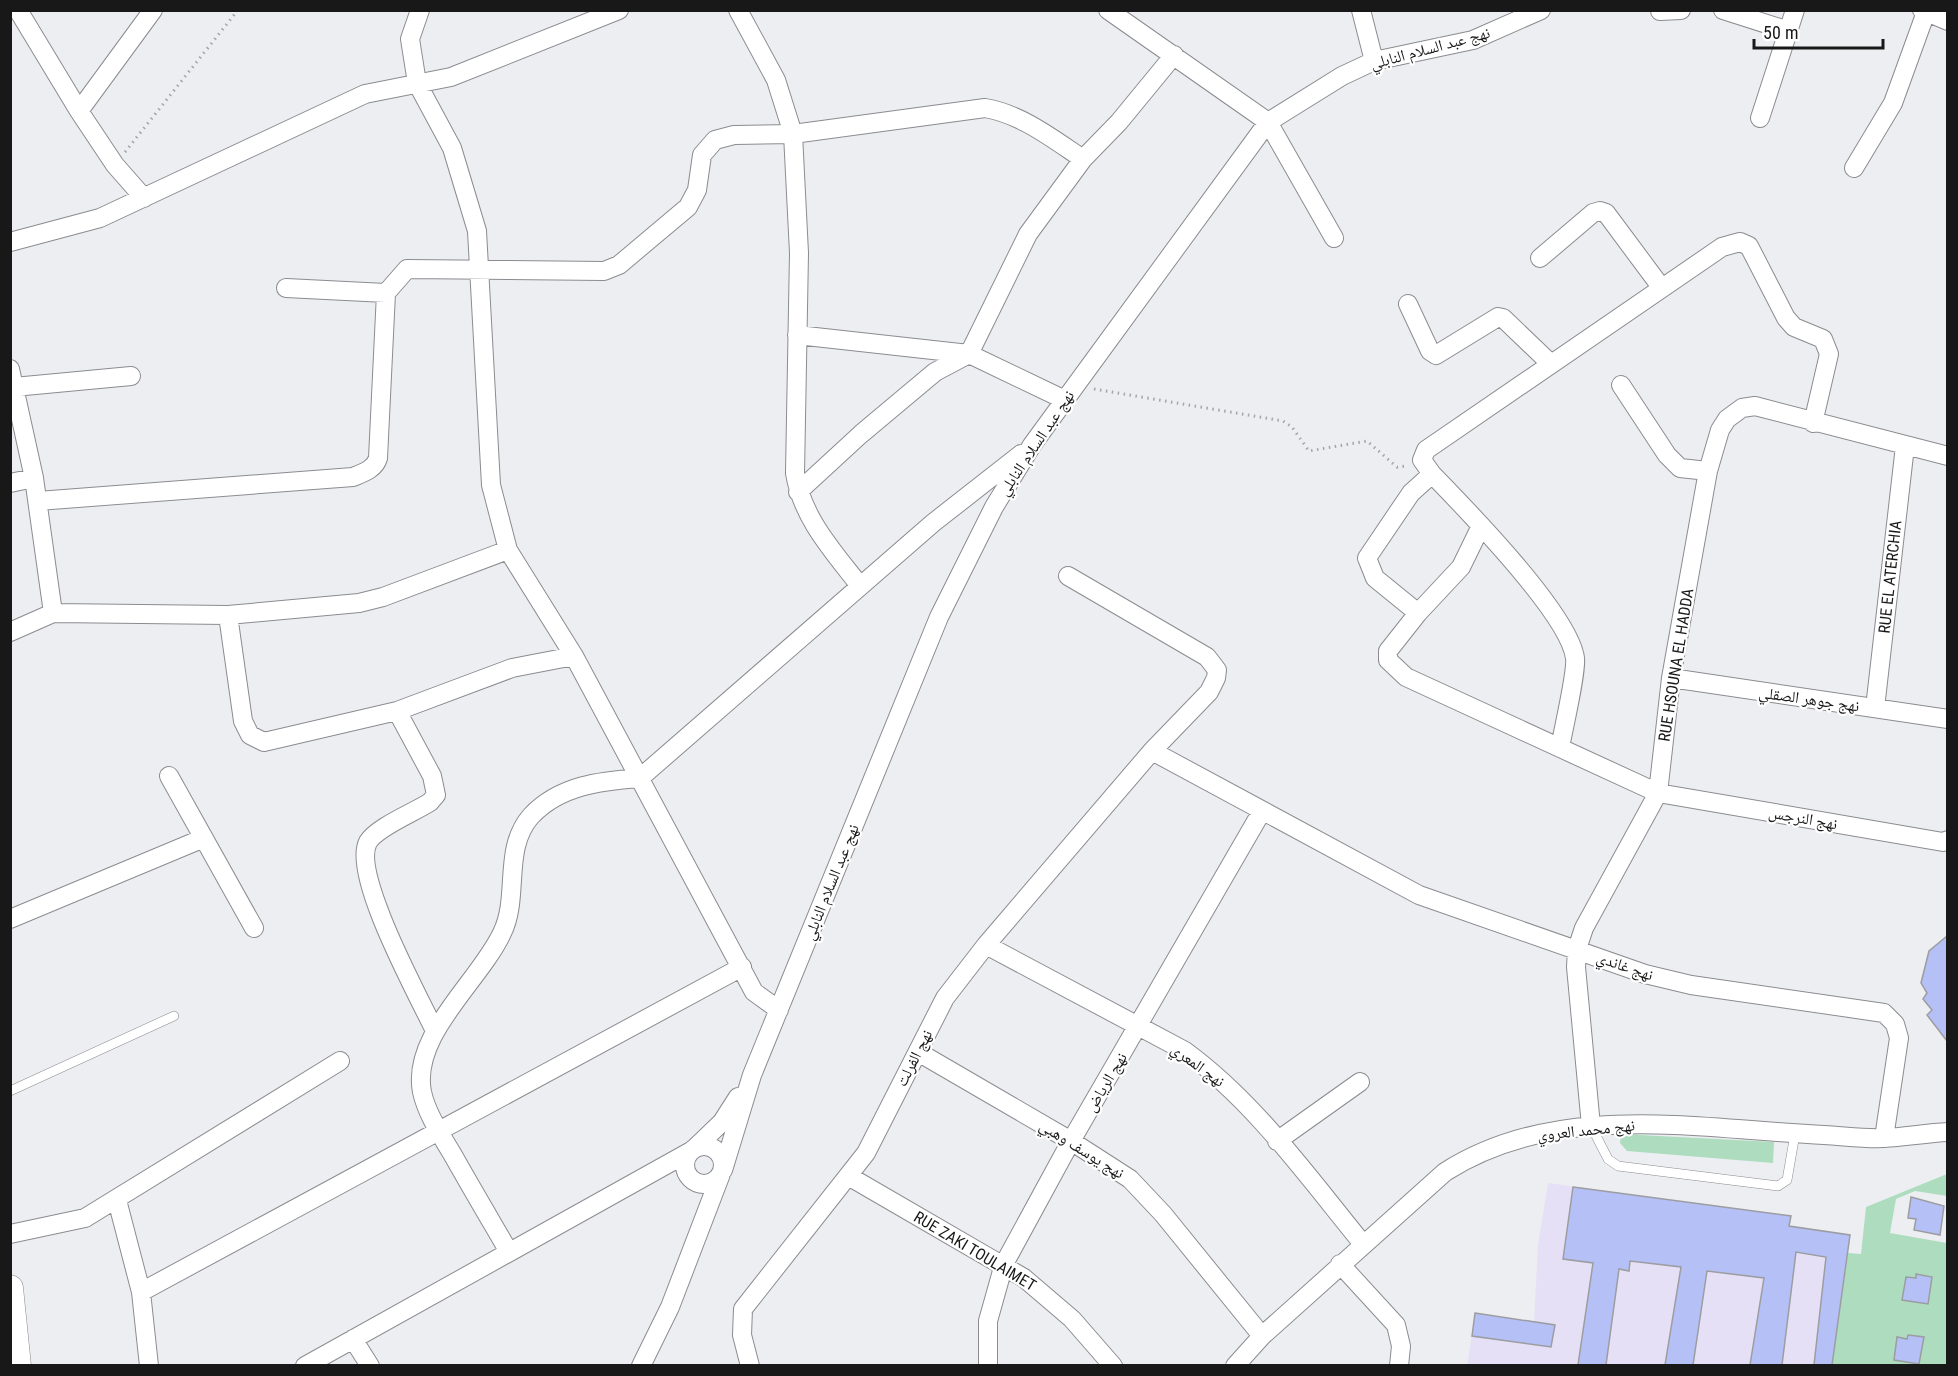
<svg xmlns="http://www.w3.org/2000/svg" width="1958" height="1376" font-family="'Roboto Condensed','Noto Naskh Arabic',sans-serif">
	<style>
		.education { fill: #e6e0f6 }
		.green { fill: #adddbe }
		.building { fill: #b5c0f6; stroke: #9c9da1; stroke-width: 1.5 }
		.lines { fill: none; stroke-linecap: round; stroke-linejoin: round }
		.lane-casing { stroke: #8b8c90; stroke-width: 10 }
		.street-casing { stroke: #8b8c90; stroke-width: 20 }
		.secondary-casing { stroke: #8b8c90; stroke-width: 27 }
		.path { stroke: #a5a5a8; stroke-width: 3; stroke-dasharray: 1.5 4.5; stroke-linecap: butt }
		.lane { stroke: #fff; stroke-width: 9 }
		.street { stroke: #fff; stroke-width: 18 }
		.secondary { stroke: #fff; stroke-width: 26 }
		.labels { text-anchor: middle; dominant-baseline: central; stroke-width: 4.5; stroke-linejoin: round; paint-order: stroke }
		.street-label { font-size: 16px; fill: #181819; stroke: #fff }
	</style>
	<rect width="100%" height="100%" fill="#edeef2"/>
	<path class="education" d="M 1548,1183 L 1791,1216 L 1789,1226 L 1850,1235 L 1832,1365 L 1467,1366 L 1475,1313 L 1534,1322 L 1538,1245 Z"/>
	<path class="green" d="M 1621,1134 L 1774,1142 L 1773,1163 L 1627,1151 L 1620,1143 Z
		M 1947,1174 L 1947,1196 L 1915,1191 L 1896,1199 L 1890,1233 L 1947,1243 L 1947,1365 L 1832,1366 L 1848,1253 L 1861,1254 L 1866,1207 Z"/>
	<path class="building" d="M 1947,936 L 1947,1041 L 1927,1015 L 1932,1010 L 1923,999 L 1927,993 L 1921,983 L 1929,951 Z
		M 1573,1187 L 1791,1216 L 1789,1226 L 1850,1235 L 1832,1365 L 1814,1365 L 1826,1257 L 1796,1252 L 1782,1365 L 1750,1365 L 1764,1278 L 1707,1271 L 1693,1365 L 1665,1365 L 1681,1267 L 1630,1261 L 1629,1271 L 1619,1269 L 1606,1365 L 1578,1365 L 1593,1263 L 1563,1259 Z
		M 1911,1197 L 1944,1206 L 1940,1235 L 1914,1230 L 1916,1219 L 1908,1218 Z
		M 1916,1274 L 1932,1277 L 1928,1304 L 1902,1300 L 1906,1277 L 1916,1278 Z
		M 1475,1313 L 1555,1325 L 1551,1347 L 1472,1336 Z
		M 1908,1335 L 1924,1337 L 1919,1364 L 1894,1360 L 1897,1337 L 1907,1339 Z"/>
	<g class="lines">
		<defs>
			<path id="lane" d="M 10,1091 L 174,1016
				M 1591,1126 L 1608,1159 L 1618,1166 L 1778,1186 L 1787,1180 L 1795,1134"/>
			<path id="street" d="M 18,10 L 79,111
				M 420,10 L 410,39 L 417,83 L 452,148 L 477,231 L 491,485 L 508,550 L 574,656 L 754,992 L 779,1010
				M 738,10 L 776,80 L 793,134 L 799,253 L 795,473 C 802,518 833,551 860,586
				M 1108,10 L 1268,122 L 1334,238
				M 1361,10 L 1374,61
				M 1723,10 L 1789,31
				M 1922,10 L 1948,21
				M 1660,11 L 1681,10
				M 1760,118 L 1795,10
				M 1854,168 L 1893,103 L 1926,12
				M 144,198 L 115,165 L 79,111 L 153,10
				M 10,242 L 100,218 L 365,94 L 451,77 L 619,10
				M 1540,258 L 1593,213 L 1600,211 L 1606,213 L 1661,287
				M 286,288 L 386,293
				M 1408,304 L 1430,351 L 1436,355 L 1498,317 L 1503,318 L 1551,364
				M 797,335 L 969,354 L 1065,400
				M 10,369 L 34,478 L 53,613
				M 1621,385 L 1667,455 L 1680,468 L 1708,471
				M 14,387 L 131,376
				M 1813,423 L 1829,354 L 1823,339 L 1794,327 L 1786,318 L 1749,246 L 1740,242 L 1722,247 L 1426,450 L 1422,460 L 1432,474 L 1411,493 L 1367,558 L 1375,578 L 1418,613 L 1388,651 L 1388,660 L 1406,677 L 1658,793 L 1943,842 L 1948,840
				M 1432,474 C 1466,509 1569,614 1575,658 C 1577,672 1563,730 1560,748
				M 10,483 L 34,478
				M 798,492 L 861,434 L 935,372 L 969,354 L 1028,234 L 1083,159 L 1119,122 L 1174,55
				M 38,501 L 353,477 C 363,473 375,469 378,458 L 386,293 L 407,269 L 604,271 L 619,265 L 688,207 L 697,190 L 702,155 L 715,140 L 734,135 L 793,134 L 985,108 C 1021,114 1053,139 1083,159
				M 1418,613 L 1461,567 L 1481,526
				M 228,615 L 243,721 L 250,735 L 264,742 L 397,711 L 512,668 L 574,656
				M 10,632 L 53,613 L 228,615 L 359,603 L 383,597 L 508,550
				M 1671,678 L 1948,719
				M 1875,708 L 1905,446
				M 397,711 L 432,776 L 436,795 L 430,802 C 415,812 377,827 368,842 C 351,874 419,997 435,1031
				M 1152,751 L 1419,895 L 1645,974 L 1691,985 L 1884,1013 L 1895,1024 L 1899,1038 L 1884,1138
				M 169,776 L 254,928
				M 10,919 L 204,838
				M 986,945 L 1185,1051 C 1255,1102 1308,1177 1363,1244
				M 918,1052 L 1071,1141 L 1130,1179 L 1163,1214 L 1262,1336
				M 1591,1126 L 1576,967 L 1577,949 L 1584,928 L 1658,793 L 1671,678 L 1708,471 L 1720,430 L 1727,419 L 1742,408 L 1755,406 L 1948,456
				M 1277,1141 L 1360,1082
				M685 1165a19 19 0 1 1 38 0a19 19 0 1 1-38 0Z
				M 695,1148 L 722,1122 L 738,1097
				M 723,1170 L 752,1075 L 939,617 L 994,507 L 1032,445 L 1268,122 L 1342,76 L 1374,61 L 1473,40 L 1541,10
				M 850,1177 L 1024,1278 L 1072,1319 L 1113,1366
				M 117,1200 L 141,1292 L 149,1366
				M 10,1234 L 85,1218 L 340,1061
				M 509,1252 C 491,1221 472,1189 454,1157 C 443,1138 427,1115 422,1092 C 411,1035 479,982 502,933 C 520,897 502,849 531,816 C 560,785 601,781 640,778 L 933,523 L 1021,454
				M 1340,1264 L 1396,1325 L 1401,1346 L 1399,1366
				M 141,1292 L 742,967
				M 353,1339 L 370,1366
				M 305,1366 L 691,1151
				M 641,1366 L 670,1307 L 721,1174
				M 750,1366 L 742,1335 L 743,1309 L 866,1153 L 945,998 L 986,945 L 1152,751 L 1209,692 L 1216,678 L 1217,670 L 1207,657 L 1068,576
				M 988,1366 L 988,1321 L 1004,1264 L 1071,1141 L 1262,811
				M 1235,1366 L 1262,1336 L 1445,1172 C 1558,1100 1698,1129 1824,1135 C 1844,1136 1864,1139 1884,1138 C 1905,1137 1926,1133 1948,1132"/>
			<path id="secondary" d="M 10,1288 L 18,1366"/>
		</defs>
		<use href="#lane" class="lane-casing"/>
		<use href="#street" class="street-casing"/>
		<use href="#secondary" class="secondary-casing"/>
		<path class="path" d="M 125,152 L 238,10
			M 1094,389 L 1283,421 L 1292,427 L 1309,451 L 1367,441 L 1397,467 L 1406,466"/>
		<use href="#lane" class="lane"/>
		<use href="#street" class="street"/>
		<use href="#secondary" class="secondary"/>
	</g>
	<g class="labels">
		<g class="street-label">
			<text transform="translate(1430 48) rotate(-15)">نهج عبد السلام النابلي</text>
			<text transform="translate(1036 443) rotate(-56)">نهج عبد السلام النابلي</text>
			<text transform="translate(1890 577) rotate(-84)">RUE EL ATERCHIA</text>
			<text transform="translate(1676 665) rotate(-81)">RUE HSOUNA EL HADDA</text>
			<text transform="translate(1809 699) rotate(8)">نهج جوهر الصقلي</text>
			<text transform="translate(1803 818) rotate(10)">نهج النرجس</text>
			<text transform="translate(831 882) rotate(-68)">نهج عبد السلام النابلي</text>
			<text transform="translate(1625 966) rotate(19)">نهج غاندي</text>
			<text transform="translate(914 1058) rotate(-63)">نهج الفرلت</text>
			<text transform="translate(1198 1065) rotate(36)">نهج المعري</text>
			<text transform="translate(1106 1082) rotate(-59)">نهج الرياض</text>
			<text transform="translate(1586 1130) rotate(-6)">نهج محمد العروي</text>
			<text transform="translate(1082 1149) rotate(32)">نهج يوسف وهبي</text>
			<text transform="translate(975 1251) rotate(31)">RUE ZAKI TOULAIMET</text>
		</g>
	</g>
	<rect width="1958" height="1376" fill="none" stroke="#181819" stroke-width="24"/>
	<path d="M1754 39v9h129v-9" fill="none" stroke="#181819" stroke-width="3"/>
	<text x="1763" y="39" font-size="18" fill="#181819" stroke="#ffffff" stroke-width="4.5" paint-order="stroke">50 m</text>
</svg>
